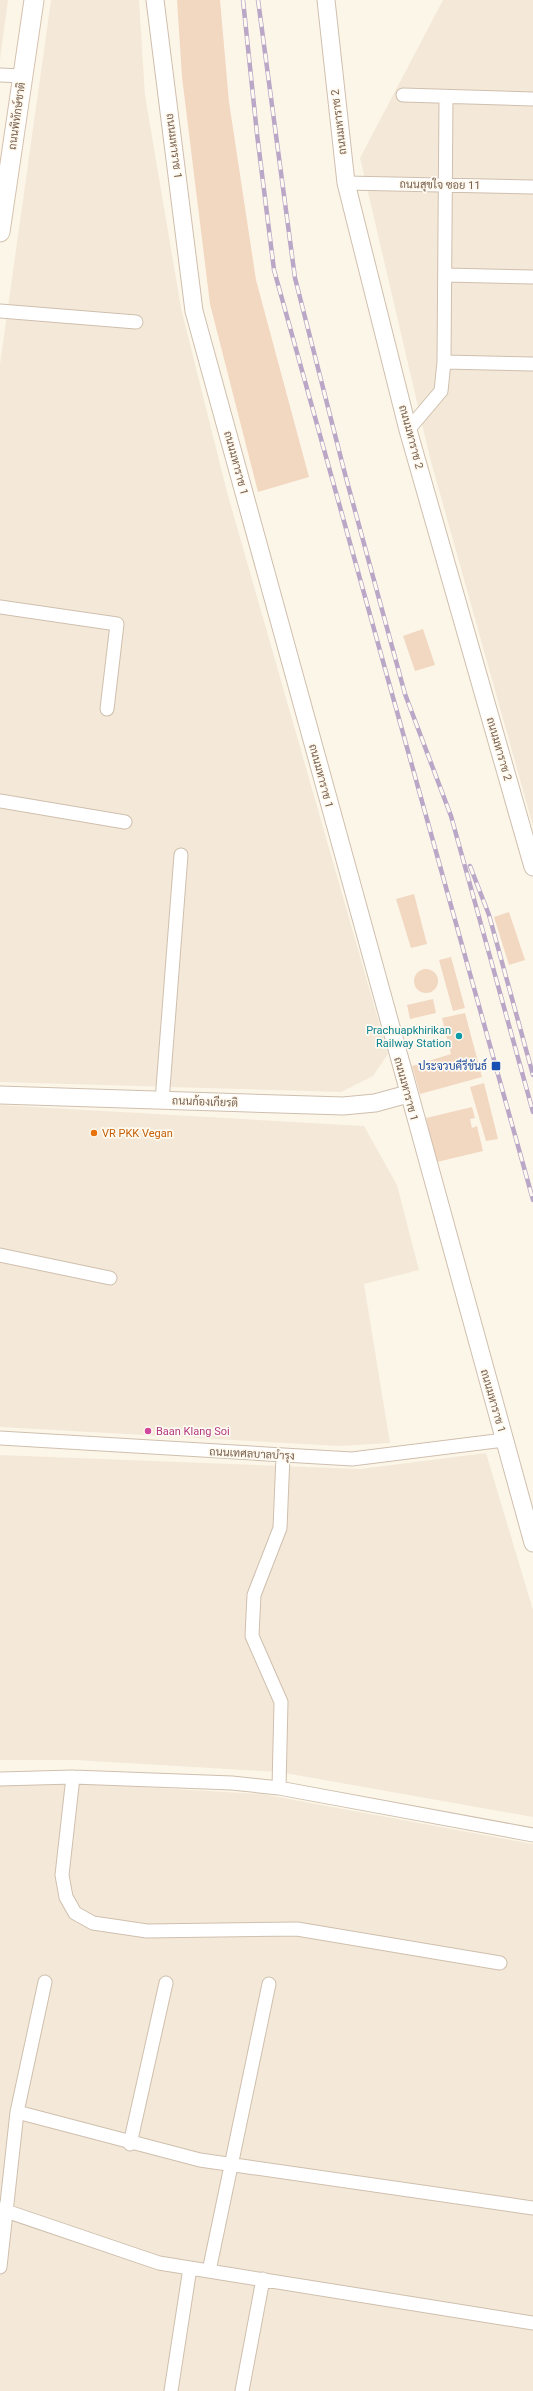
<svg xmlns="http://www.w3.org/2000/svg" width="533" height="2391" font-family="Roboto,Sarabun,sans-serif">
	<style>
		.residential { fill: #f4e9d8 }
		.building { fill: #f2d7c1 }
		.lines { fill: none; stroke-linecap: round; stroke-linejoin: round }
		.minor-casing { stroke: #cfbfae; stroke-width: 15 }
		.tertiary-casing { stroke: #cfbfae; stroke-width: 19 }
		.secondary-casing { stroke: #d4c1ae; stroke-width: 21 }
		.minor { stroke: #fff; stroke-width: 13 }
		.tertiary { stroke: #fff; stroke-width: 17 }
		.secondary { stroke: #fff; stroke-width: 19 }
		.rail-casing { stroke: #baa6c7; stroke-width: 4.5 }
		.rail { stroke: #fffaf0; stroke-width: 3; stroke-dasharray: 9; stroke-linecap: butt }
		.culture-dot { fill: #0f9aa8; stroke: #fffaf0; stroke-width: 1.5 }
		.transit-dot { fill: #1a4fb4; stroke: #fffaf0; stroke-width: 1.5 }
		.food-dot { fill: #e8710a; stroke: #fffaf0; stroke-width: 1.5 }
		.hotel-dot { fill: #d1479c; stroke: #fffaf0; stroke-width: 1.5 }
		.labels { text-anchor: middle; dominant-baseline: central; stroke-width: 3.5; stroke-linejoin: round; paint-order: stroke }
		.street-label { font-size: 11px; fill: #775e4c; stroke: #fffaf0 }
		.culture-label { font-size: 11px; fill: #0d838f; stroke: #fffaf0; text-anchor: end }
		.transit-label { font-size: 11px; fill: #164399; stroke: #fffaf0; text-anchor: end }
		.food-label { font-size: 11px; fill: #c56008; stroke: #fffaf0; text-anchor: start }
		.hotel-label { font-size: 11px; fill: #b23c85; stroke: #fffaf0; text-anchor: start }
	</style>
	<rect width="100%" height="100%" fill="#fcf6e9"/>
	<path class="residential" d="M 0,0 L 8,0 L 0,60 Z
		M 51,0 L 139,0 L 145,95 L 181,308 L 227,492 L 388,1054 L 373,1076 L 341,1092 L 0,1082 L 0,364 Z
		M 443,0 L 533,0 L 533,826 L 430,458 L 360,158 Z
		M 0,1105 L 364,1126 L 397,1185 L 419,1270 L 364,1284 L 390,1443 L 340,1446 L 0,1427 Z
		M 486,1453 L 533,1610 L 533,1817 L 279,1772 L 76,1760 L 0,1760 L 0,1455 L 360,1469 Z
		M 54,1782 L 262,1794 L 533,1844 L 533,2391 L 0,2391 L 0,1783 Z"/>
	<path class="building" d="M 177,0 L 220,0 L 229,102 L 256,280 L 309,477 L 258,492 L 210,304 L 182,77 Z
		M 423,629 L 435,665 L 415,671 L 403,636 Z
		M 414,894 L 427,944 L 411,948 L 396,899 Z
		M 509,912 L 525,960 L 509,965 L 494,917 Z
		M 451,957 L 465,1008 L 453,1011 L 439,960 Z
		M414 981a12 12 0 1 1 24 0a12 12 0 1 1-24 0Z
		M 433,999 L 436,1013 L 410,1019 L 407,1005 Z
		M 465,1013 L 482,1077 L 420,1094 L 412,1066 L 451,1054 L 442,1018 Z
		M 484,1083 L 498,1139 L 486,1141 L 470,1087 Z
		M 472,1107 L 475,1118 L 470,1119 L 472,1128 L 477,1126 L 483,1151 L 437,1162 L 426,1118 Z"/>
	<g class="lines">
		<defs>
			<path id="minor" d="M 0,75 L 23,76
				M 403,95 L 533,99
				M 346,183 L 533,187
				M 445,275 L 533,277
				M 0,311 L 136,322
				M 444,362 L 533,364
				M 408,430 L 441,391 L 444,362 L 446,97
				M 0,607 L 117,624 L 107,709
				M 0,801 L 125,822
				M 162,1101 L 181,855
				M 0,1255 L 110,1278
				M 0,1438 L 352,1459 L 504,1440
				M 73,1777 L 62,1875 L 66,1897 L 75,1913 L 93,1923 L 147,1931 L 297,1929 L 500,1963
				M 0,1779 L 73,1777 L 232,1783 L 279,1788 L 533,1835
				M 279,1788 L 281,1702 L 252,1636 L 254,1595 L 280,1528 L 283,1456
				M 17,2112 L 200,2160 L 533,2208
				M 130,2144 L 166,1983
				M 0,2209 L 159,2263 L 533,2323
				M 0,2267 L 17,2112 L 45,1982
				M 209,2271 L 269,1984
				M 171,2391 L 190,2268
				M 242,2391 L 263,2279"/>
			<path id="tertiary" d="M 155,0 L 194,311 L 533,1543
				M 326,0 L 346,183 L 408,430 L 533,867
				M 0,1095 L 343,1106 L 375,1103 L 408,1094"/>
			<path id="secondary" d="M 0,232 L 34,0"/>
		</defs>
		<use href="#minor" class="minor-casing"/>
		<use href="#tertiary" class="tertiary-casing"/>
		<use href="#secondary" class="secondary-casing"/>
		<use href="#minor" class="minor"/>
		<use href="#tertiary" class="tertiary"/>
		<use href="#secondary" class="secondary"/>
		<defs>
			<path id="rail" d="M 243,0 L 257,134 L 274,270 L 533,1200
				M 258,0 L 295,278 L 345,474 L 405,694 L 451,816 L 533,1112
				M 470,866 L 489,915 L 533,1075"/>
		</defs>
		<use href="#rail" class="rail-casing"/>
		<use href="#rail" class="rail"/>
	</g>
	<circle class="culture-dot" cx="459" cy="1036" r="4"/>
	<rect class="transit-dot" x="491" y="1061" width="10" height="10" rx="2"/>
	<circle class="food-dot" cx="94" cy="1133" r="4"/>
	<circle class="hotel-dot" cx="148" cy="1431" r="4"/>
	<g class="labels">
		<g class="street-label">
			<text transform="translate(17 116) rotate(-82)">ถนนพิทักษ์ชาติ</text>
			<text transform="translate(339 122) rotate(-97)">ถนนมหาราช 2</text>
			<text transform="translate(174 146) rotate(83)">ถนนมหาราช 1</text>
			<text transform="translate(440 185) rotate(1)">ถนนสุขใจ ซอย 11</text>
			<text transform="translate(411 437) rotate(75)">ถนนมหาราช 2</text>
			<text transform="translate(236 463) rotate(75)">ถนนมหาราช 1</text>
			<text transform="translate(499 749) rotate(74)">ถนนมหาราช 2</text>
			<text transform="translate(321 776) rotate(75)">ถนนมหาราช 1</text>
			<text transform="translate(406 1089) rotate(75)">ถนนมหาราช 1</text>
			<text transform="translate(205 1102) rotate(2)">ถนนก้องเกียรติ</text>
			<text transform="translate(493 1401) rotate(74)">ถนนมหาราช 1</text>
			<text transform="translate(252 1454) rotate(3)">ถนนเทศลบาลบำรุง</text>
		</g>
		<g class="culture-label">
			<text x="451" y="1030">Prachuapkhirikan<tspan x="451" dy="13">Railway Station</tspan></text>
		</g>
		<g class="transit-label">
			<text x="487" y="1066">ประจวบคีรีขันธ์</text>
		</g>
		<g class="food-label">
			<text x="102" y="1133">VR PKK Vegan</text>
		</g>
		<g class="hotel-label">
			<text x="156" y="1431">Baan Klang Soi</text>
		</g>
	</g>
</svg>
